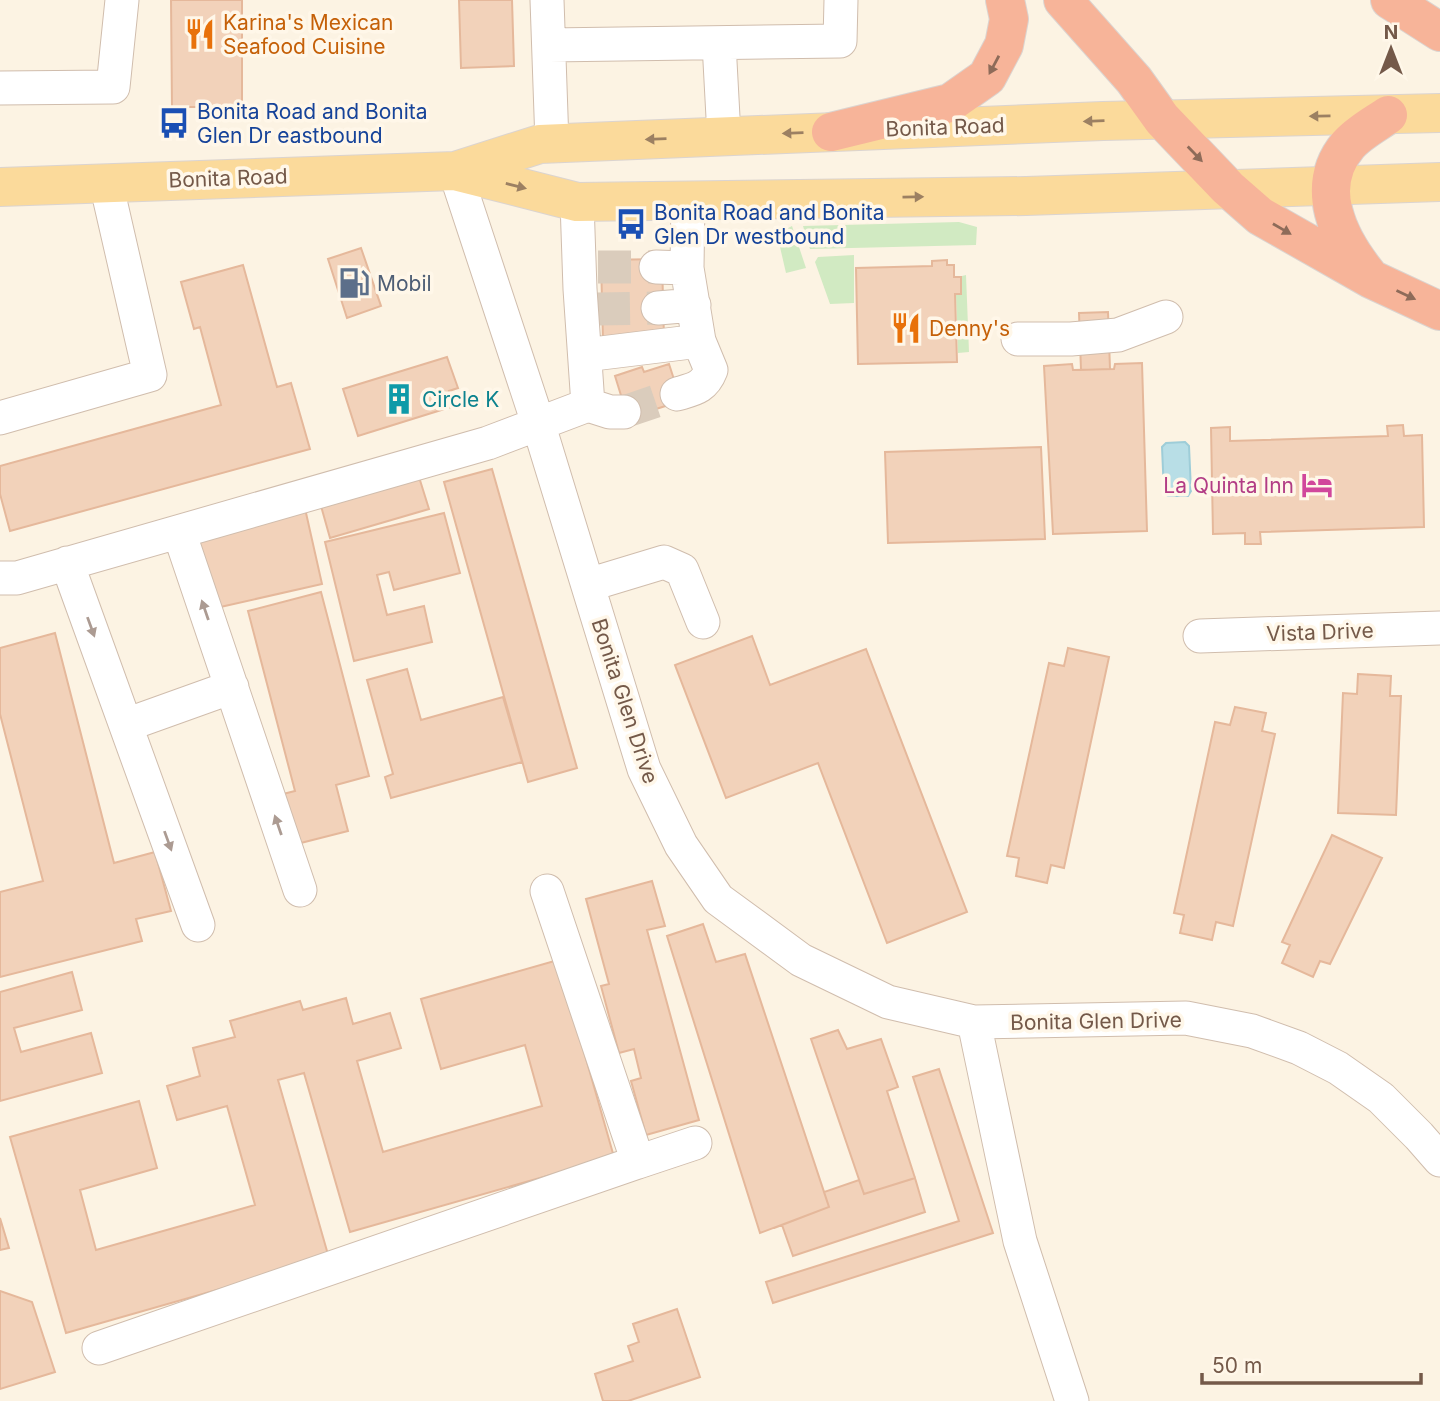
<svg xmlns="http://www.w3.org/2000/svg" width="1440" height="1401" font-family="Inter,sans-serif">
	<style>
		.green { fill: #d1eac2 }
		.water { fill: #b8dee6; stroke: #9ecdd8; stroke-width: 2 }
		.building { fill: #f2d2ba; stroke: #e5b89b; stroke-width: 2 }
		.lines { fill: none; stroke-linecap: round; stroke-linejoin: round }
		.minor-tunnel { stroke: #daccbc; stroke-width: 33; stroke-dasharray: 33 17; stroke-linecap: butt }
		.minor-casing { stroke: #d0bdad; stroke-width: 35 }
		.major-casing { stroke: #dbd4d0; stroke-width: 40 }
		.highway-casing { stroke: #dbd4d0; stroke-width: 40 }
		.minor { stroke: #fff; stroke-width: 33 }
		.major { stroke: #fbda9b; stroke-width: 38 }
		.highway { stroke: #f7b499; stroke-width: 38 }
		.oneway { fill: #8e6b59 }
		.oneway2 { fill: #9c8062 }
		.oneway3 { fill: #ac9b92 }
		.labels { text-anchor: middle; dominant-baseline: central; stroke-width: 7; stroke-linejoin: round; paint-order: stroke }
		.food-label { font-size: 21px; fill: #c56008; stroke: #fff7e9; text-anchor: start }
		.transit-label { font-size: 21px; fill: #164399; stroke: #fff7e9; text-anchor: start }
		.street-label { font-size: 21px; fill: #745949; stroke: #fff7e9 }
		.service-label { font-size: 21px; fill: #4e5e75; stroke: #fff7e9; text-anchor: start }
		.culture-label { font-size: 21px; fill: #0d838f; stroke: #fff7e9; text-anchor: start }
		.hotel-label { font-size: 21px; fill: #b23c85; stroke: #fff7e9; text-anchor: end }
	</style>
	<rect width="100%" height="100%" fill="#fcf3e3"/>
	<path class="green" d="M 959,222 L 977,227 L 976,245 L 810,249 L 803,226 Z
		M 792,226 L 806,268 L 786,273 L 777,234 Z
		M 854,255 L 854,303 L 830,304 L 815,262 L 818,257 Z
		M 966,275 L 969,352 L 958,353 L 956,295 L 962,294 L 962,276 Z"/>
	<path class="water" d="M 1185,442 L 1189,446 L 1191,491 L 1188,496 L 1168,496 L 1164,493 L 1162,447 L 1166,443 Z"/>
	<path class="building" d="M 171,0 L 242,0 L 242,107 L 172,107 Z
		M 459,0 L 512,0 L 514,66 L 461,68 Z
		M 361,248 L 381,306 L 347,318 L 328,259 Z
		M 662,259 L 664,339 L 603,341 L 601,260 Z
		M 947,260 L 947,265 L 954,265 L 954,277 L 961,277 L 961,294 L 955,294 L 957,362 L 858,364 L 856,268 L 932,266 L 932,261 Z
		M 243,265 L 277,387 L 291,383 L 310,449 L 10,531 L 0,494 L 0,466 L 221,405 L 200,327 L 194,329 L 181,282 Z
		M 1108,312 L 1110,369 L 1081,370 L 1079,313 Z
		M 447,357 L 458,388 L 449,391 L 454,406 L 358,436 L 343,389 Z
		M 1142,363 L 1147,531 L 1053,534 L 1044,366 L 1072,364 L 1073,370 L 1114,369 L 1115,364 Z
		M 669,364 L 681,401 L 628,418 L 615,376 L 642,367 L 644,372 Z
		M 1403,425 L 1404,436 L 1422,435 L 1424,527 L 1260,532 L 1261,544 L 1245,544 L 1245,533 L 1213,534 L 1211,428 L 1230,427 L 1230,441 L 1388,436 L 1387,426 Z
		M 1041,447 L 1045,539 L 888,543 L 885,452 Z
		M 492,469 L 577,768 L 528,782 L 444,482 Z
		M 419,477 L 429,509 L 330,538 L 321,506 Z
		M 304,504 L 322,584 L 207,610 L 189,530 Z
		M 444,513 L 460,573 L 394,590 L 389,572 L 377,575 L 387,615 L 424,606 L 432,642 L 354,661 L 325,542 Z
		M 321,592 L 369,776 L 336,785 L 348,831 L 285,847 L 271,797 L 295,791 L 248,611 Z
		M 55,633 L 114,863 L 155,852 L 171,911 L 136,919 L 142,941 L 0,977 L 0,892 L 43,881 L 0,714 L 0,648 Z
		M 752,636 L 770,685 L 866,649 L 967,912 L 887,943 L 818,763 L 726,798 L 675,665 Z
		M 1068,648 L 1109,657 L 1064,868 L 1051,865 L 1047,883 L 1016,876 L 1019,858 L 1007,856 L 1049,663 L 1064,666 Z
		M 407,669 L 421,720 L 503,697 L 522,762 L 391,798 L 385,777 L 393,774 L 367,680 Z
		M 1358,674 L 1391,676 L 1390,696 L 1401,696 L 1396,815 L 1338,813 L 1343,693 L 1357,694 Z
		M 1235,707 L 1266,713 L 1262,731 L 1275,734 L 1233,926 L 1216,922 L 1212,940 L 1180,933 L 1184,915 L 1174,913 L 1215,722 L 1230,725 Z
		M 1332,835 L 1382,858 L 1330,964 L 1320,961 L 1313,977 L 1282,963 L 1290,945 L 1282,942 Z
		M 652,881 L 665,926 L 647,930 L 699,1120 L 646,1135 L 631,1081 L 641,1078 L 634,1049 L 619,1053 L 601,986 L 609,984 L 586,899 Z
		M 703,924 L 716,962 L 745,954 L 829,1207 L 760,1233 L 667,936 Z
		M 558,960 L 614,1157 L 350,1232 L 304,1073 L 278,1080 L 329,1258 L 66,1333 L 10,1137 L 139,1101 L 157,1168 L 80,1190 L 96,1250 L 255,1205 L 227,1106 L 177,1120 L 167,1086 L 200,1076 L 193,1048 L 235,1037 L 230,1021 L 300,1001 L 303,1010 L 346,998 L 353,1024 L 390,1013 L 401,1048 L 357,1061 L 383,1152 L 542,1106 L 525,1045 L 441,1069 L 421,999 Z
		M 72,972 L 82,1010 L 14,1028 L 21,1052 L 91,1033 L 102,1073 L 0,1101 L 0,992 Z
		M 838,1030 L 847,1049 L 881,1039 L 898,1087 L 887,1091 L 915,1178 L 864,1194 L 811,1039 Z
		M 939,1069 L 993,1233 L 773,1303 L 766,1282 L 959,1221 L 913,1077 Z
		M 915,1178 L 925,1212 L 793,1256 L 782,1225 L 774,1228 L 829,1207 L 824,1192 L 859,1180 L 864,1194 Z
		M 0,1218 L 9,1248 L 0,1250 Z
		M 0,1291 L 32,1302 L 55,1372 L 0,1389 Z
		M 677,1309 L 700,1377 L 628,1401 L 603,1401 L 595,1374 L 633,1361 L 628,1346 L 639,1342 L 633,1324 Z"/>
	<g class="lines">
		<path class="minor-tunnel" d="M 598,267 L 656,267
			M 597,309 L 658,308
			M 624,412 L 677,394"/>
		<defs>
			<path id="minor" d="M 547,0 L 552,143
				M 719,43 L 724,136
				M 549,45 L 840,41 L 841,0
				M 0,88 L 113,87 L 122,0
				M 455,171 L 539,426 L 644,769 L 681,845 L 718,899 L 801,960 L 888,1002 L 974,1022 L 1186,1018 L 1252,1031 L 1299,1048 L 1338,1068 L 1381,1098 L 1419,1136 L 1440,1160
				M 656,267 L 687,268
				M 658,308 L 694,305
				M 1018,339 L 1071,339 L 1118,335 L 1166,317
				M 585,355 L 699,341 L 687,268 L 688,200
				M 677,394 C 694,389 704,388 711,370 L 699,341
				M 588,405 L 610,412 L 624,412
				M 0,418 L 150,375 L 106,183
				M 179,532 L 300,890
				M 67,563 L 198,925
				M 0,578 L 17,578 L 488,443 L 588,405 L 580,289 L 577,202
				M 588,585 L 664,562 L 682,570 L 703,622
				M 1200,636 L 1440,628
				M 126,725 L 232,687
				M 974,1022 L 1020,1241 L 1072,1401
				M 638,1162 L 695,1143
				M 99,1348 L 638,1162 L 547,891"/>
			<path id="major" d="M 455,171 L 540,144 L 1103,121 L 1440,113
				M 0,187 L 455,171 L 577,202 L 1026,196 L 1440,182"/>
			<path id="highway" d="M 1063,0 L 1134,80 L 1162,119 L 1228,188 L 1260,216 L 1371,279 L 1440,311
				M 1390,0 L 1440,32
				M 831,132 L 950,103 L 987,77 L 1004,45 L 1009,19 L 1005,0
				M 1368,275 C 1338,238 1313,187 1348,145 C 1358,133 1375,124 1388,115"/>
		</defs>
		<use href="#minor" class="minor-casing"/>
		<use href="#major" class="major-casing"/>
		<use href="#highway" class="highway-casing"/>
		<use href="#minor" class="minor"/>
		<use href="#major" class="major"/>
		<use href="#highway" class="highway"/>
	</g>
	<defs><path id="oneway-solid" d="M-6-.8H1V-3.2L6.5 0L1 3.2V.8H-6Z" transform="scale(1.75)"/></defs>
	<g class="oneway">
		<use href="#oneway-solid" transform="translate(994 65) rotate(118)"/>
		<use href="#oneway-solid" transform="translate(1195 154) rotate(46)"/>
		<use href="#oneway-solid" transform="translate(1282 229) rotate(30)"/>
		<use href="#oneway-solid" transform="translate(1406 295) rotate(25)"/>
	</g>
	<g class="oneway2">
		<use href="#oneway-solid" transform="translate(1320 116) rotate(179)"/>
		<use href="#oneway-solid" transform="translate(1094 121) rotate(178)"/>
		<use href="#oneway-solid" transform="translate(793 133) rotate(178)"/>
		<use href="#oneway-solid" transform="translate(656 139) rotate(178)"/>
		<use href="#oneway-solid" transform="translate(516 186) rotate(14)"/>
		<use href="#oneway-solid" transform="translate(913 197) rotate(-1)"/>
	</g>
	<g class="oneway3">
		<use href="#oneway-solid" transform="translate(205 610) rotate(-109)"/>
		<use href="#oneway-solid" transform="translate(91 627) rotate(70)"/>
		<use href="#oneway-solid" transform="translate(278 825) rotate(-109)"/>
		<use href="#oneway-solid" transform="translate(168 841) rotate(70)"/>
	</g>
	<defs>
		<symbol id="restaurant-bare" viewBox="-9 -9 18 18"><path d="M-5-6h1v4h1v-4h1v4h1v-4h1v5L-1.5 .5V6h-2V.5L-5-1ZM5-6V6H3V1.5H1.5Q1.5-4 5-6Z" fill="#e8710a" stroke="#fff7e9" stroke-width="2.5" paint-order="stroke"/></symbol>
		<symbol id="bus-bare" viewBox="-9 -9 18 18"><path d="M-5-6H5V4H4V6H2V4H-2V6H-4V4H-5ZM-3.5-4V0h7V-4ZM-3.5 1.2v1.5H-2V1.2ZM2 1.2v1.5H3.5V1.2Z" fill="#1a4fb4" stroke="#fff7e9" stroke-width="2.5" paint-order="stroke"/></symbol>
		<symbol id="fuel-bare" viewBox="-9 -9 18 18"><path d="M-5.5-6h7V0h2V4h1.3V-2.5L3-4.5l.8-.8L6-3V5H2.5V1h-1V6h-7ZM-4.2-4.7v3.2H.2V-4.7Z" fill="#5c6f8a" stroke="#fff7e9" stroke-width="2.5" paint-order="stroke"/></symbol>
		<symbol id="building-bare" viewBox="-9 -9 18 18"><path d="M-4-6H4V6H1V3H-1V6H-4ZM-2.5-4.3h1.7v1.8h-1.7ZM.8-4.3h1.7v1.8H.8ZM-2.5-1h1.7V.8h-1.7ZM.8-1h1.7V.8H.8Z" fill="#0f9aa8" stroke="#fff7e9" stroke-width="2.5" paint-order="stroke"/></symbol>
		<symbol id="hotel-bare" viewBox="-9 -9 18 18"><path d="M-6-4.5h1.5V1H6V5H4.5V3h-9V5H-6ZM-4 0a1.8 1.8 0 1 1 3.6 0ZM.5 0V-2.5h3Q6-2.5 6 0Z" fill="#d1479c" stroke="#fff7e9" stroke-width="2.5" paint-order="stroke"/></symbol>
	</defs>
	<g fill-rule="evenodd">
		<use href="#restaurant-bare" x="178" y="12" width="44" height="44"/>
		<use href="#bus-bare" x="152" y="101" width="44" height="44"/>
		<use href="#bus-bare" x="609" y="202" width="44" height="44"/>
		<use href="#fuel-bare" x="332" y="261" width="44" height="44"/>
		<use href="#restaurant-bare" x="884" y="306" width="44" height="44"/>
		<use href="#building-bare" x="377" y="377" width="44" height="44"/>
		<use href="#hotel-bare" x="1295" y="463" width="44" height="44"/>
	</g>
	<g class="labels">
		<g class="food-label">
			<text x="223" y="22">Karina's Mexican<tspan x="223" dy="24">Seafood Cuisine</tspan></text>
			<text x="929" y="328">Denny's</text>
		</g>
		<g class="transit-label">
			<text x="197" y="111">Bonita Road and Bonita<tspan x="197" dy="24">Glen Dr eastbound</tspan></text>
			<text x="654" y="212">Bonita Road and Bonita<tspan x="654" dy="24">Glen Dr westbound</tspan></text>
		</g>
		<g class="street-label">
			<text transform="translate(945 127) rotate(-2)">Bonita Road</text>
			<text transform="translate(228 178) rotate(-2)">Bonita Road</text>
			<text transform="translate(1320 632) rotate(-2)">Vista Drive</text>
			<text transform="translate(625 701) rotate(72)">Bonita Glen Drive</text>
			<text transform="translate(1096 1021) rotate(-1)">Bonita Glen Drive</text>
		</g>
		<g class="service-label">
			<text x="377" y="283">Mobil</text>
		</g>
		<g class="culture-label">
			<text x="422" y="399">Circle K</text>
		</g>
		<g class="hotel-label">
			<text x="1294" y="485">La Quinta Inn</text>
		</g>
	</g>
	<g transform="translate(1391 49)" stroke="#fff7e9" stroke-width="5" paint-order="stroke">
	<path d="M0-5L12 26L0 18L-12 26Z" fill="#745949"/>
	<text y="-10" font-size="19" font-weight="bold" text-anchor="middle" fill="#745949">N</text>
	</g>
	<path d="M1202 1373v10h219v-10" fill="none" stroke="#745949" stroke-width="3.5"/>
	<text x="1212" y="1373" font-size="21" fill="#745949" stroke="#fff7e9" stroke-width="5" paint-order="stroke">50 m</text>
</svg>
